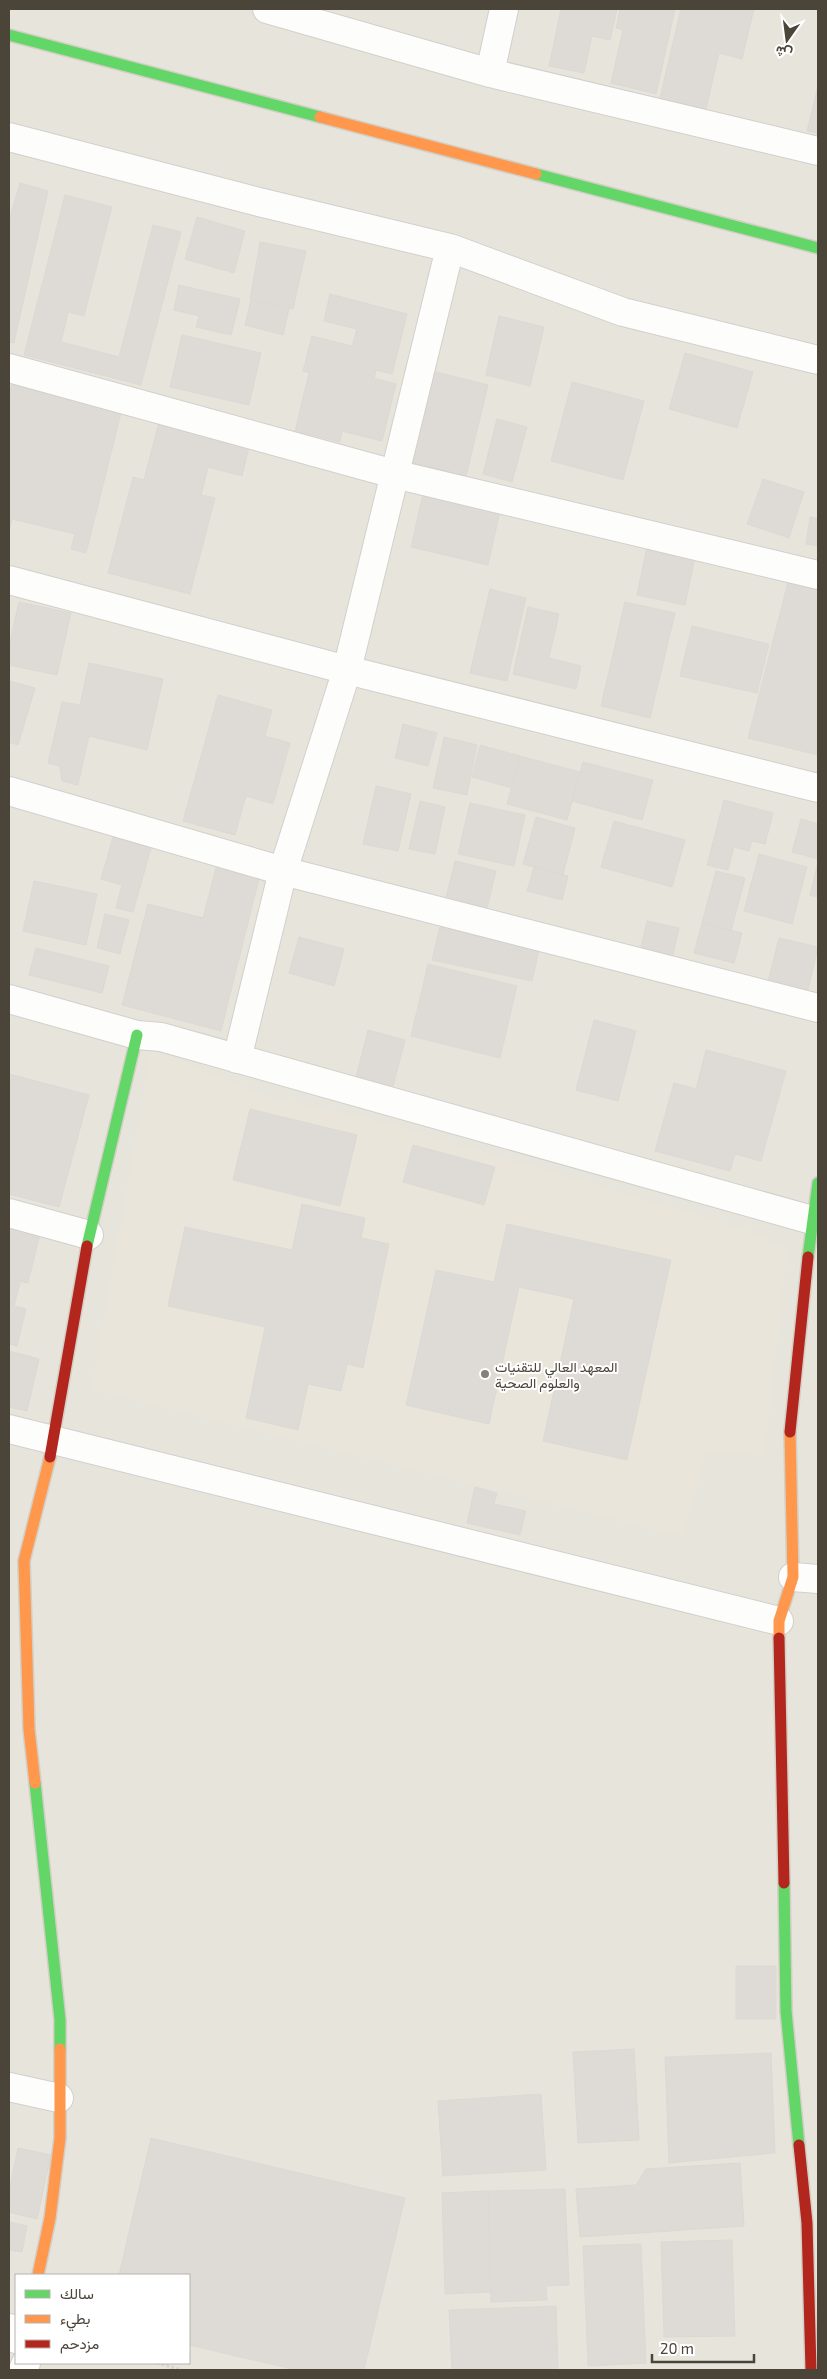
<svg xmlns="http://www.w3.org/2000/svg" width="827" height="2379" font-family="'Exo 2',Vazirmatn,sans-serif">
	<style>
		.residential { fill: #e7e4dc; fill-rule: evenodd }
		.education { fill: #eae5da }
		.building { fill: #dedbd6; stroke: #dcd9d4 }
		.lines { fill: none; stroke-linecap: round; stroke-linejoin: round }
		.street-casing { stroke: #d2d0cb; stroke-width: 30 }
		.fast-casing { stroke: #d3cfc5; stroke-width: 14 }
		.slow-casing { stroke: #d3cfc5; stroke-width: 14 }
		.jam-casing { stroke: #d3cfc5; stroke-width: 14 }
		.path { stroke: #d3d2cc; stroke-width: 3; stroke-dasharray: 2.5 2.5; stroke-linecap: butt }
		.street { stroke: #fdfdfc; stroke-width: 28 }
		.fast { stroke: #63d668; stroke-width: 11 }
		.slow { stroke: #ff974d; stroke-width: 11 }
		.jam { stroke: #b3261e; stroke-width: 11 }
		.poi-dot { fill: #868178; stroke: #fff; stroke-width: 2 }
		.labels { text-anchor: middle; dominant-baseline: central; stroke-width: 4; stroke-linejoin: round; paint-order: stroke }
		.poi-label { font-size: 14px; fill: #4b4439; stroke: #fff; text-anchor: start }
	</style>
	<rect width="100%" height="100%" fill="#f4f2ee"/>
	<path class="residential" d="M 9,9 L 818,9 L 818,2370 L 9,2370 ZM 16,2275 L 189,2275 L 189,2363 L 16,2363 Z"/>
	<path class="education" d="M 151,1049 L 274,1099 L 371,1119 L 743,1229 L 787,1248 L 764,1456 L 707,1450 L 682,1536 L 92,1389 Z"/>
	<path class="building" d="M 561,9 L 617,9 L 610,40 L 592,36 L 584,73 L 549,66 Z
		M 620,9 L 675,9 L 656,94 L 611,83 L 623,30 L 616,28 Z
		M 681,9 L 754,9 L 742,59 L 719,53 L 705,113 L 659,102 Z
		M 818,86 L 818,133 L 807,131 Z
		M 20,183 L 48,191 L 14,343 L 9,342 L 9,220 Z
		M 65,195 L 112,207 L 84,316 L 68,312 L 61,342 L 119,357 L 153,225 L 181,232 L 141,385 L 24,355 Z
		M 197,217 L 245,231 L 234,273 L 185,259 Z
		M 260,242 L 306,251 L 293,309 L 250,299 Z
		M 179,285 L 240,299 L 231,335 L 196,327 L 199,316 L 174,310 Z
		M 330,294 L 407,314 L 392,374 L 376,370 L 374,378 L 396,384 L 382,441 L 342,431 L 340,442 L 295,431 L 309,373 L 303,371 L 312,336 L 352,346 L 357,329 L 324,321 Z
		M 251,300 L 289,309 L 283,335 L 245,325 Z
		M 499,316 L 544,327 L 530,386 L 486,375 Z
		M 182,335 L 261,353 L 249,405 L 170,387 Z
		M 685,353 L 753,372 L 737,428 L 669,409 Z
		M 432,371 L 488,385 L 466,476 L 410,462 Z
		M 13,378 L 123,405 L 86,553 L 71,549 L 75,534 L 12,519 L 9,532 L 9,397 Z
		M 572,382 L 644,401 L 623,480 L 551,461 Z
		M 160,418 L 250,442 L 242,476 L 208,467 L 201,495 L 215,498 L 190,594 L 108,573 L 133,477 L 144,480 Z
		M 497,419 L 527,427 L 512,482 L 483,474 Z
		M 763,479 L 804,492 L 789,538 L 747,524 Z
		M 424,489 L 501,507 L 488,565 L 411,547 Z
		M 810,517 L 818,519 L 818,546 L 806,544 Z
		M 648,542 L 696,552 L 685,605 L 637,595 Z
		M 790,574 L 818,581 L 818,755 L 748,738 Z
		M 490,589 L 526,598 L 507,681 L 470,673 Z
		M 19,602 L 71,613 L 57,675 L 9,665 L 9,646 Z
		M 625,602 L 675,613 L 650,718 L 601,706 Z
		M 528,607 L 559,614 L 549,658 L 581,666 L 576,689 L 513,674 Z
		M 692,626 L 769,644 L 757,693 L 680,676 Z
		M 89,663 L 163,679 L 147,750 L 89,736 L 78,785 L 62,781 L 60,766 L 48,763 L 62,702 L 80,705 Z
		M 9,681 L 35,688 L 18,745 L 9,742 Z
		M 218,695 L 272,710 L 265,736 L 290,743 L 273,804 L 246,796 L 235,835 L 183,821 Z
		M 403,724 L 437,733 L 428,766 L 395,758 Z
		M 444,737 L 477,745 L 467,795 L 433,788 Z
		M 480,745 L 520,756 L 512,788 L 472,777 Z
		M 520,756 L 580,772 L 567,820 L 507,804 Z
		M 583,762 L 653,780 L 642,820 L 572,801 Z
		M 376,786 L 411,794 L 398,851 L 363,844 Z
		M 724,800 L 773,813 L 765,844 L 752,841 L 749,851 L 734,847 L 728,870 L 707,865 Z
		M 420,801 L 445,807 L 435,854 L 409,849 Z
		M 470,803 L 525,815 L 514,866 L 458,854 Z
		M 536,817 L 575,828 L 563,875 L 523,864 Z
		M 801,819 L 818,824 L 818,859 L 792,852 Z
		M 614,821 L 685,840 L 672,887 L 601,867 Z
		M 113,837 L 151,848 L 133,912 L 116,908 L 122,885 L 101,879 Z
		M 759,854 L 807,867 L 792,924 L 744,911 Z
		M 218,860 L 261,871 L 221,1031 L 122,1005 L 148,904 L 203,918 Z
		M 455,861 L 496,871 L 486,912 L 445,902 Z
		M 818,862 L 818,897 L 810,895 Z
		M 534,867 L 568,876 L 562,900 L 527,891 Z
		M 716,871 L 745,878 L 731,931 L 702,923 Z
		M 34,881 L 97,894 L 86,945 L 23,931 Z
		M 105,914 L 129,920 L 120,954 L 97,948 Z
		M 647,921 L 679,928 L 671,963 L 639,956 Z
		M 702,923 L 742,933 L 734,963 L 694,953 Z
		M 440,927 L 539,950 L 532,981 L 432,960 Z
		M 299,937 L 344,949 L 334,986 L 289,973 Z
		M 779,938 L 818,947 L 806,998 L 766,989 Z
		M 36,948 L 109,966 L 102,993 L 29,975 Z
		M 428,964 L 517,986 L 500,1058 L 411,1036 Z
		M 594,1020 L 636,1031 L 618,1101 L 576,1090 Z
		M 368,1030 L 405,1040 L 392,1090 L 355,1081 Z
		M 706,1050 L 786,1071 L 761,1161 L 735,1154 L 730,1171 L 655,1151 L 674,1083 L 696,1089 Z
		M 9,1074 L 89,1095 L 59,1207 L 9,1194 Z
		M 250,1109 L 357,1135 L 340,1206 L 233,1180 Z
		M 413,1145 L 495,1167 L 484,1205 L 403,1182 Z
		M 302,1204 L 365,1218 L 361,1238 L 389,1244 L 363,1368 L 347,1364 L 341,1391 L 308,1384 L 298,1430 L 246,1418 L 265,1327 L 168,1306 L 185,1227 L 292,1250 Z
		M 507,1224 L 671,1260 L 627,1460 L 543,1441 L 574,1299 L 519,1287 L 489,1424 L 406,1405 L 436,1270 L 494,1282 Z
		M 9,1227 L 40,1235 L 28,1283 L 9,1279 Z
		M 9,1280 L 20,1283 L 14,1306 L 26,1309 L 17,1346 L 9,1344 Z
		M 9,1351 L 39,1359 L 27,1411 L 9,1407 Z
		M 475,1487 L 497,1493 L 494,1504 L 526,1511 L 520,1535 L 467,1523 Z
		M 736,1966 L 776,1966 L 776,2019 L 736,2019 Z
		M 634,2049 L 639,2140 L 578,2143 L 573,2052 Z
		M 771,2053 L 775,2153 L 669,2163 L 665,2057 Z
		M 541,2094 L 546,2170 L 443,2176 L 438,2101 Z
		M 151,2138 L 405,2198 L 364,2370 L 296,2370 L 189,2345 L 189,2275 L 119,2275 Z
		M 18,2148 L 51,2155 L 37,2219 L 9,2212 L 9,2191 Z
		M 740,2163 L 744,2226 L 580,2237 L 576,2189 L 636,2185 L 646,2169 Z
		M 565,2189 L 569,2285 L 546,2286 L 547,2300 L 491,2302 L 488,2191 Z
		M 488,2191 L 491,2292 L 445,2294 L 442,2193 Z
		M 9,2222 L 27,2226 L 22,2252 L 9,2250 Z
		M 732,2240 L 735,2336 L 664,2337 L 661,2242 Z
		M 641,2244 L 646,2363 L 588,2366 L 583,2246 Z
		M 556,2306 L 558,2370 L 452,2370 L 449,2310 Z"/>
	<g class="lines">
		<defs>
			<path id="street" d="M 267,9 L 490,73 L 818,151
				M 490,73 L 504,9
				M 9,137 L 255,201 L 450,248 L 623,312 L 818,360
				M 9,368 L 394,474 L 818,575
				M 9,580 L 347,670 L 818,788
				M 9,791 L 283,871 L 818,1008
				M 9,999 L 137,1035 L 161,1037 L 812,1220
				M 237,1059 L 283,871 L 347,670 L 450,248
				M 9,1213 L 89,1235
				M 9,1429 L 779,1621
				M 793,1577 L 818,1579
				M 9,2087 L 59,2098
				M 9,2328 L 16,2339
				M 23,2370 L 26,2363"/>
			<path id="fast" d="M 9,35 L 320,117
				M 536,174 L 818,248
				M 87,1246 L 137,1035
				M 808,1257 L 818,1183
				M 35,1783 L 60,2020 L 60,2049
				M 784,1883 L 786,2011 L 799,2145"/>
			<path id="slow" d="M 320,117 L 536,174
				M 779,1638 L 779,1621 L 793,1577 L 790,1432
				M 35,1783 L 29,1729 L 24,1561 L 50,1457
				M 38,2275 L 50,2218 L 60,2138 L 60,2049"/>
			<path id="jam" d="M 790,1432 L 808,1257
				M 50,1457 L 87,1246
				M 779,1638 L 784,1883
				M 799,2145 L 807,2223 L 811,2370"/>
		</defs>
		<use href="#street" class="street-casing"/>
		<use href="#fast" class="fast-casing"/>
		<use href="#slow" class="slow-casing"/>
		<use href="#jam" class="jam-casing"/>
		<path class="path" d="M 157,2363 L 182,2370"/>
		<use href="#street" class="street"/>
		<use href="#fast" class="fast"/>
		<use href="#slow" class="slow"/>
		<use href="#jam" class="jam"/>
	</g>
	<circle class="poi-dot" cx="485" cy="1374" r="5"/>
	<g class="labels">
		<g class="poi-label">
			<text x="495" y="1366">المعهد العالي للتقنيات<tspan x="495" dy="16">والعلوم الصحية</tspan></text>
		</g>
	</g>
	<rect width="827" height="2379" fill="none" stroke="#4b4439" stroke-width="20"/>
	<rect x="15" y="2274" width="175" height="90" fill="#ffffff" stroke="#b7b4b0"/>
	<rect x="25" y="2290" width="25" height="8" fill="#63d668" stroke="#b7b4b0"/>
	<text x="60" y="2299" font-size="15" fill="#4b4439">سالك</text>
	<rect x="25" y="2315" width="25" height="8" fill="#ff974d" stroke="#b7b4b0"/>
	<text x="60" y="2324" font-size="15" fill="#4b4439">بطيء</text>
	<rect x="25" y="2340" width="25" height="8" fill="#b3261e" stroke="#b7b4b0"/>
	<text x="60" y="2349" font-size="15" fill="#4b4439">مزدحم</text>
	<g transform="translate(787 40) rotate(194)" stroke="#ffffff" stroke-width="4" paint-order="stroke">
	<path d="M0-4L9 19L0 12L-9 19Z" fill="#4b4439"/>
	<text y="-8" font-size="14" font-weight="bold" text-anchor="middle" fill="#4b4439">ش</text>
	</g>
	<path d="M652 2354v8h102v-8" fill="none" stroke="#4b4439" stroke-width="2.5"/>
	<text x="660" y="2354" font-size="15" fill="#4b4439" stroke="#ffffff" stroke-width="4" paint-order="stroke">20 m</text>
</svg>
